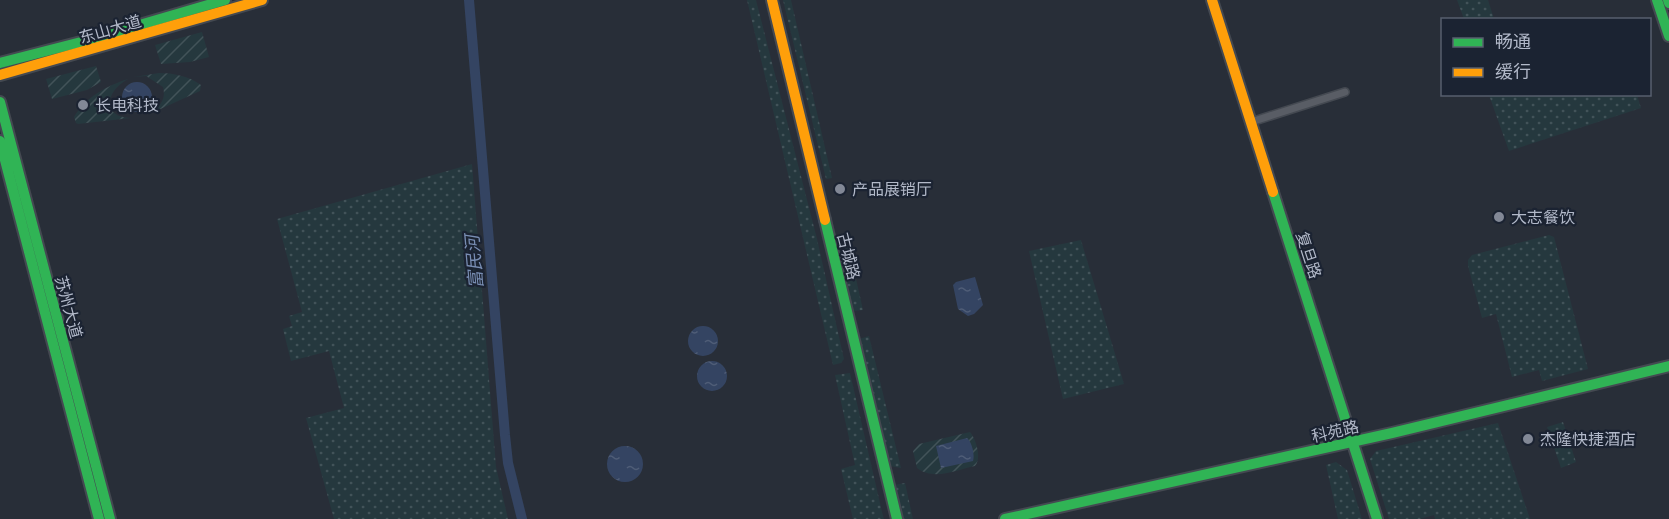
<svg xmlns="http://www.w3.org/2000/svg" width="1669" height="519" font-family="'Asap Condensed','Noto Sans SC',sans-serif">
	<style>
		.grass { fill: url(#grass-dots) }
		.garden { fill: url(#garden-furrows) }
		.water { fill: url(#water-ripples) }
		.lines { fill: none; stroke-linecap: round; stroke-linejoin: round }
		.river { stroke: #344462; stroke-width: 10 }
		.street-casing { stroke: #444951; stroke-width: 10 }
		.fast-casing { stroke: #444951; stroke-width: 14 }
		.slow-casing { stroke: #444951; stroke-width: 14 }
		.street { stroke: #595d65; stroke-width: 7 }
		.fast { stroke: #30b455; stroke-width: 10 }
		.slow { stroke: #ff9f0a; stroke-width: 10 }
		.poi-dot { fill: #828896; stroke: #1b2332; stroke-width: 2 }
		.labels { text-anchor: middle; dominant-baseline: central; stroke-width: 4.5; stroke-linejoin: round; paint-order: stroke }
		.street-label { font-size: 16px; fill: #b2b9c9; stroke: #1b2332 }
		.poi-label { font-size: 16px; fill: #b2b9c9; stroke: #1b2332; text-anchor: start }
		.water-label { font-size: 18px; font-style: italic; fill: #788db2; stroke: #1b2332 }
	</style>
	<defs>
		<pattern id="grass-dots" width="8" height="8" patternUnits="userSpaceOnUse" patternTransform="scale(1.5)"><rect width="8" height="8" fill="#25383e"/><path d="M2 2h.1M6 6h.1" fill="none" stroke="#425359" stroke-width="1.8" stroke-linecap="round"/></pattern>
		<pattern id="garden-furrows" width="10" height="10" patternUnits="userSpaceOnUse" patternTransform="scale(1.5)"><rect width="10" height="10" fill="#25383e"/><path d="M-1 1l2-2M0 10L10 0M9 11l2-2" fill="none" stroke="#425359"/></pattern>
		<pattern id="water-ripples" width="26" height="14" patternUnits="userSpaceOnUse" patternTransform="scale(1.5)"><rect width="26" height="14" fill="#344462"/><path d="M2 4q2-2 4 0t4 0M15 11q2-2 4 0t4 0" fill="none" stroke="#4f5d77"/></pattern>
	</defs>
	<rect width="100%" height="100%" fill="#282e38"/>
	<path class="grass" d="M 747,0 L 756,0 L 817,239 L 844,359 L 841,363 L 833,365 Z
		M 783,0 L 791,0 L 832,178 L 826,179 Z
		M 1457,0 L 1488,0 L 1494,19 L 1464,19 Z
		M 1489,95 L 1637,95 L 1641,108 L 1509,151 Z
		M 472,164 L 496,467 L 508,519 L 334,519 L 306,418 L 344,408 L 329,351 L 291,361 L 283,329 L 292,326 L 289,316 L 302,312 L 277,219 Z
		M 846,234 L 863,310 L 853,311 L 851,305 L 835,238 Z
		M 1549,235 L 1554,237 L 1588,369 L 1542,381 L 1539,370 L 1512,377 L 1496,314 L 1482,318 L 1468,266 L 1468,260 L 1472,255 Z
		M 1081,240 L 1124,384 L 1063,399 L 1029,251 Z
		M 869,336 L 901,468 L 890,466 L 859,339 Z
		M 850,373 L 883,516 L 884,519 L 853,519 L 841,469 L 855,465 L 835,375 Z
		M 1563,422 L 1576,462 L 1561,468 L 1547,427 Z
		M 1498,423 L 1530,519 L 1435,519 L 1434,515 L 1420,519 L 1389,519 L 1370,459 L 1376,451 Z
		M 1336,462 L 1347,470 L 1362,519 L 1338,519 L 1326,465 Z
		M 905,483 L 913,519 L 902,519 L 894,485 Z"/>
	<path class="garden" d="M 202,32 L 209,57 L 190,62 L 161,64 L 155,45 Z
		M 96,66 L 101,82 L 87,90 L 52,99 L 46,79 Z
		M 159,73 C 173,73 189,76 201,85 L 200,91 L 154,112 C 161,104 166,98 163,87 L 146,76 L 134,77 Z
		M 128,79 C 106,91 100,117 131,118 L 78,124 L 76,123 L 74,117 C 86,97 106,86 128,79 Z
		M 970,432 C 976,439 982,458 975,466 C 956,470 934,481 917,468 L 913,451 L 919,444 Z"/>
	<path class="water" d="M122 97a15 15 0 1 1 30 0a15 15 0 1 1-30 0Z
		M 975,277 L 983,305 L 974,314 L 968,316 L 958,309 L 953,285 L 956,282 Z
		M688 341a15 15 0 1 1 30 0a15 15 0 1 1-30 0Z
		M697 376a15 15 0 1 1 30 0a15 15 0 1 1-30 0Z
		M 967,438 C 972,442 975,455 973,461 L 941,468 L 936,446 Z
		M607 464a18 18 0 1 1 36 0a18 18 0 1 1-36 0Z"/>
	<g class="lines">
		<path class="river" d="M 469,0 L 505,435 L 508,463 L 522,519"/>
		<defs>
			<path id="street" d="M 1251,122 L 1345,92"/>
			<path id="fast" d="M 1657,0 L 1669,36
				M 1668,0 L 1669,3
				M 0,63 L 85,41 L 225,0
				M 0,102 L 110,519
				M 0,141 L 99,519
				M 1273,192 L 1377,519
				M 825,220 L 897,519
				M 1005,519 L 1392,433 L 1669,366"/>
			<path id="slow" d="M 772,0 L 825,220
				M 1212,0 L 1273,192
				M 0,75 L 262,0"/>
		</defs>
		<use href="#street" class="street-casing"/>
		<use href="#fast" class="fast-casing"/>
		<use href="#slow" class="slow-casing"/>
		<use href="#street" class="street"/>
		<use href="#fast" class="fast"/>
		<use href="#slow" class="slow"/>
	</g>
	<g class="poi-dot">
		<circle cx="83" cy="105" r="6"/>
		<circle cx="840" cy="189" r="6"/>
		<circle cx="1499" cy="217" r="6"/>
		<circle cx="1528" cy="439" r="6"/>
	</g>
	<g class="labels">
		<g class="street-label">
			<text transform="translate(110 29) rotate(-16)">东山大道</text>
			<text transform="translate(1309 255) rotate(72)">复旦路</text>
			<text transform="translate(849 256) rotate(76)">古城路</text>
			<text transform="translate(69 307) rotate(75)">苏州大道</text>
			<text transform="translate(1335 431) rotate(-13)">科苑路</text>
		</g>
		<g class="poi-label">
			<text x="95" y="105">长电科技</text>
			<text x="852" y="189">产品展销厅</text>
			<text x="1511" y="217">大志餐饮</text>
			<text x="1540" y="439">杰隆快捷酒店</text>
		</g>
		<g class="water-label">
			<text transform="translate(474 262) rotate(-95)">富民河</text>
		</g>
	</g>
	<rect x="1441" y="18" width="210" height="78" fill="#1b2332" stroke="#575f6e" stroke-width="1.5"/>
	<rect x="1453" y="38" width="30" height="9" fill="#30b455" stroke="#575f6e" stroke-width="1.5"/>
	<text x="1495" y="48" font-size="18" fill="#b2b9c9">畅通</text>
	<rect x="1453" y="68" width="30" height="9" fill="#ff9f0a" stroke="#575f6e" stroke-width="1.5"/>
	<text x="1495" y="78" font-size="18" fill="#b2b9c9">缓行</text>
</svg>
